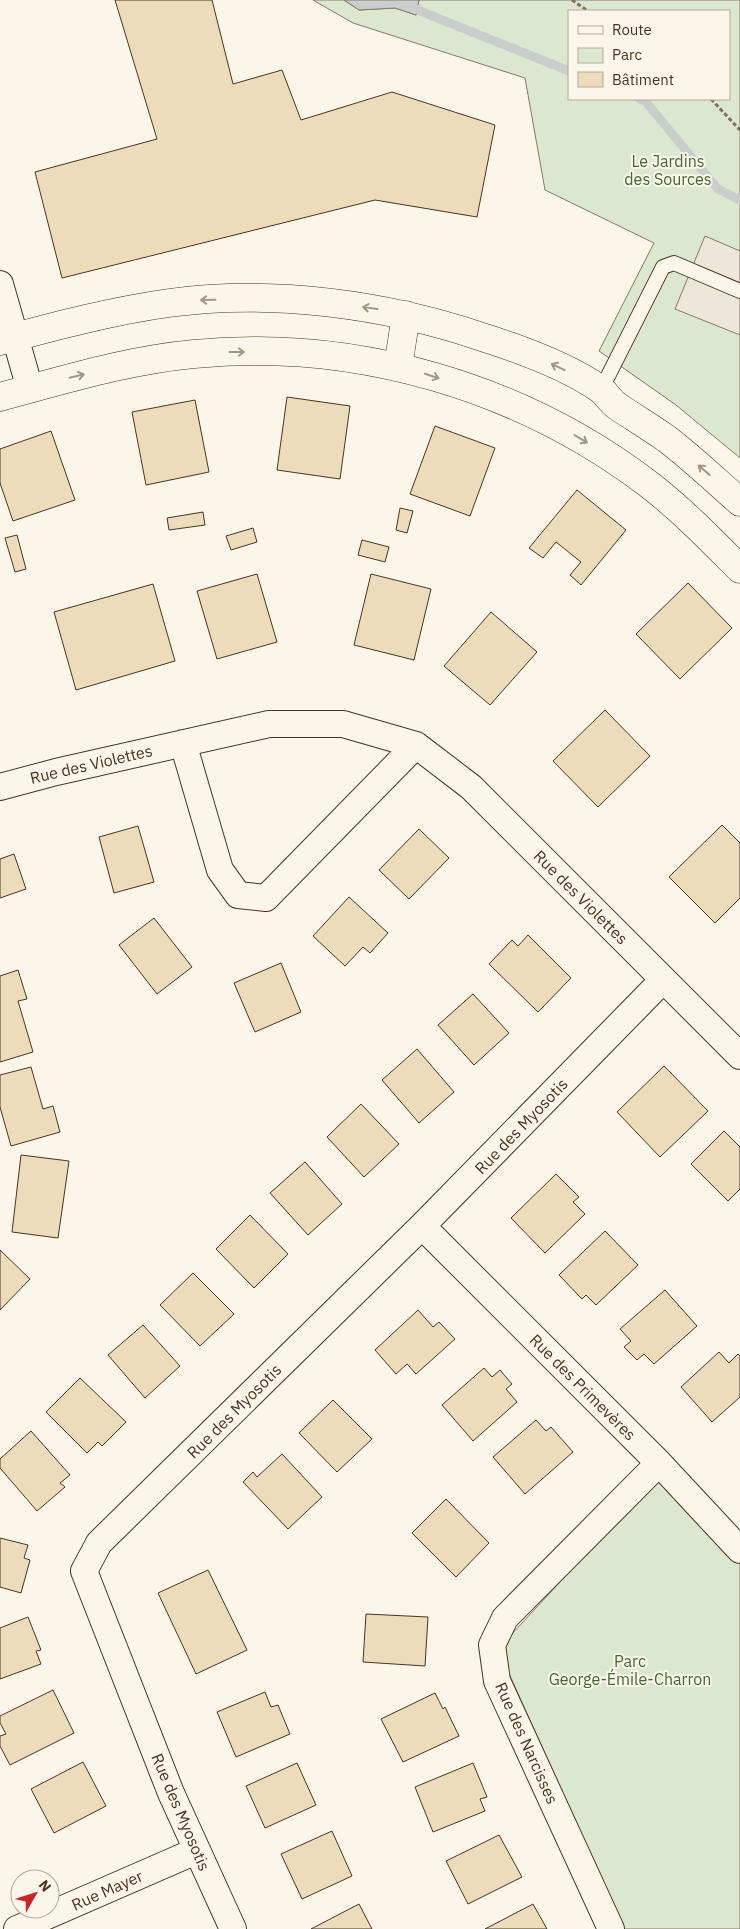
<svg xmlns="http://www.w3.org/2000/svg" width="740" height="1929" font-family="'IBM Plex Sans',sans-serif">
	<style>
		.green { fill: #dce7d0; stroke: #887966; fill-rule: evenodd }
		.parking { fill: #ede7d9; stroke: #887966 }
		.water { fill: #c9cecd; stroke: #887966 }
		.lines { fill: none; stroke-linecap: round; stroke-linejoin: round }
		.stream { stroke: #c9cecd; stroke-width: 9 }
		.building { fill: #ecdcbc; stroke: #4a3520 }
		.service-casing { stroke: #4a3520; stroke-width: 16 }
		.minor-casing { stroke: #4a3520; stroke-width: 28 }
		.tertiary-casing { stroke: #4a3520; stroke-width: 29 }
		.path { stroke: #7f6f5c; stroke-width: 3; stroke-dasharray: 4 2.5; stroke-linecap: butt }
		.service { stroke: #fbf6e9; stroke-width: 14 }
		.minor { stroke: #fbf6e9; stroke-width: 26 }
		.tertiary { stroke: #fbf6e9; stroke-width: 28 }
		.oneway { stroke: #a29684 }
		.labels { text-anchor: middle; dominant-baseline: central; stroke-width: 4; stroke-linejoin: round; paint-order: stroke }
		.park-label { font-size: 16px; fill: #436837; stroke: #fbf6e9 }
		.street-label { font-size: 16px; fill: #4a3520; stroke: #fbf6e9 }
	</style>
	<rect width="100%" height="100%" fill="#fbf6e9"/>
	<path class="green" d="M 313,0 L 344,0 L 359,10 L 395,8 L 416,15 L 419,0 L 740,0 L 740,458 L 676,405 L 599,351 L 654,243 L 545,190 L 525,78 L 353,23 ZM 569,11 L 729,11 L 729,99 L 569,99 Z
		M 659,1475 L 740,1555 L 740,1929 L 624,1929 L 498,1649 Z"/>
	<path class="parking" d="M 705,236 L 740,251 L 740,335 L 675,309 Z"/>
	<path class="water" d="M 344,0 L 419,0 L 416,15 L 395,8 L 359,10 Z"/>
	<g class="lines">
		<path class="stream" d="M 417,9 L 425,13 L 569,71
			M 640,99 L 645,101 L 718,189 L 740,200"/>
	</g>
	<path class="building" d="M 115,0 L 212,0 L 233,84 L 282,70 L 301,120 L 392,92 L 495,125 L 477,217 L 375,200 L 62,278 L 35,172 L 157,139 Z
		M 287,397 L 350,406 L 340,479 L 277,470 Z
		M 195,400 L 209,472 L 146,485 L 132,412 Z
		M 435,426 L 495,448 L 470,516 L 410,494 Z
		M 51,431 L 75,500 L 13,521 L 0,483 L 0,449 Z
		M 577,490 L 626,530 L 581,585 L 570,575 L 581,562 L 556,542 L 543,558 L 529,548 Z
		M 400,508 L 413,511 L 407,533 L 396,530 Z
		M 203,512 L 205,525 L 169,530 L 167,518 Z
		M 253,528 L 257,542 L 231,550 L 226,536 Z
		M 17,535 L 26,569 L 15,572 L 5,538 Z
		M 362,540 L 389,547 L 385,562 L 358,555 Z
		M 257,574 L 277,642 L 217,659 L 197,591 Z
		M 371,574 L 431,589 L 414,660 L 354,645 Z
		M 688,583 L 732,628 L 680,679 L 636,634 Z
		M 153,584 L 175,661 L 76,690 L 54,612 Z
		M 491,612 L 537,652 L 490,705 L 444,666 Z
		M 605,710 L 650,756 L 598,807 L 553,761 Z
		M 722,825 L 740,843 L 740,898 L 715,923 L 669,877 Z
		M 138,826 L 154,882 L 114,893 L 99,837 Z
		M 419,829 L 449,858 L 409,899 L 379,870 Z
		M 14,854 L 26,889 L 0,898 L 0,859 Z
		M 349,897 L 388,933 L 370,953 L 363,947 L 345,966 L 313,936 Z
		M 154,918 L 192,967 L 157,994 L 119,945 Z
		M 528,935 L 571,978 L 538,1012 L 489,964 L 512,940 L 518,946 Z
		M 281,963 L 301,1012 L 255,1032 L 234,983 Z
		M 18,970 L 27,999 L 18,1001 L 33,1052 L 0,1062 L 0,976 Z
		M 473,994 L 509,1033 L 474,1065 L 438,1025 Z
		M 417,1049 L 454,1092 L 419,1123 L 382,1080 Z
		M 664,1066 L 708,1111 L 660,1157 L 617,1112 Z
		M 31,1067 L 43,1109 L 53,1106 L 60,1132 L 11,1146 L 0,1107 L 0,1075 Z
		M 361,1104 L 399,1144 L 364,1177 L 327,1137 Z
		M 724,1131 L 740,1147 L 740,1189 L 728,1201 L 691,1164 Z
		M 21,1155 L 69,1161 L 58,1238 L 12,1232 Z
		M 305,1162 L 342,1204 L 308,1235 L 270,1193 Z
		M 556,1174 L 579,1197 L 573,1202 L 585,1214 L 545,1253 L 511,1218 Z
		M 250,1215 L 288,1254 L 254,1288 L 216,1249 Z
		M 605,1231 L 638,1265 L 596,1305 L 586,1295 L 582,1299 L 559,1275 Z
		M 0,1250 L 30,1279 L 0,1310 Z
		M 193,1273 L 234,1314 L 200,1346 L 160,1305 Z
		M 665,1290 L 697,1326 L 654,1364 L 644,1354 L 637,1360 L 624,1347 L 631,1341 L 620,1329 Z
		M 418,1310 L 433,1327 L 439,1322 L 455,1339 L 416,1374 L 407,1364 L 396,1374 L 375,1350 Z
		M 143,1325 L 180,1366 L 145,1398 L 108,1355 Z
		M 719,1352 L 729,1363 L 738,1354 L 740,1356 L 740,1397 L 712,1422 L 681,1387 Z
		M 484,1368 L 492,1377 L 500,1370 L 512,1384 L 506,1389 L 517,1402 L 473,1441 L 442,1405 Z
		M 80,1378 L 126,1422 L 102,1446 L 98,1442 L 87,1453 L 46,1412 Z
		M 333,1400 L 372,1439 L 337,1472 L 299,1433 Z
		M 536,1420 L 546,1431 L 551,1427 L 573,1452 L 525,1494 L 493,1457 Z
		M 31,1431 L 70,1475 L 60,1483 L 65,1487 L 37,1511 L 0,1468 L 0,1459 Z
		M 282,1454 L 322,1497 L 288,1529 L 243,1482 L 253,1472 L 257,1477 Z
		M 446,1499 L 489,1543 L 456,1577 L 412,1533 Z
		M 0,1538 L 28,1545 L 24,1558 L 30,1560 L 21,1593 L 0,1587 Z
		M 208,1570 L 247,1650 L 196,1674 L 158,1593 Z
		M 366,1614 L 428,1617 L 425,1666 L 363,1662 Z
		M 28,1617 L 41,1650 L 36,1651 L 41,1664 L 0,1679 L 0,1628 Z
		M 53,1690 L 74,1733 L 10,1765 L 0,1746 L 0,1736 L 6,1734 L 0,1723 L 0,1716 Z
		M 265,1692 L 271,1707 L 278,1705 L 290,1734 L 236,1757 L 217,1712 Z
		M 435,1693 L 443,1709 L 445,1707 L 459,1736 L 403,1762 L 381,1719 Z
		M 83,1762 L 106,1806 L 54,1833 L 31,1789 Z
		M 297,1763 L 316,1805 L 265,1828 L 246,1786 Z
		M 473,1763 L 487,1797 L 480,1799 L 485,1811 L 433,1832 L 415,1787 Z
		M 332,1831 L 352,1876 L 302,1899 L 281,1854 Z
		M 499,1835 L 522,1877 L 468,1904 L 446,1861 Z
		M 359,1904 L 372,1929 L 311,1929 Z
		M 533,1904 L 547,1929 L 485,1929 Z"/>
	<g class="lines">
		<defs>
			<path id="service" d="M 601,390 L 663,267 L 674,263 L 740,291"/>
			<path id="minor" d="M 0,284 L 30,389
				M 183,743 L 220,870 L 238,895 L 266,898 L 416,745
				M 0,787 L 56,772 L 269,724 L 343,724 L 416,745 L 471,787 L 740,1056
				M 422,1226 L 659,1463 L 740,1550
				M 17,1929 L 196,1851
				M 233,1929 L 171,1793 L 84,1571 L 99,1543 L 422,1226 L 663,980
				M 611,1929 L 497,1681 L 492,1645 L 505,1618 L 659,1463"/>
			<path id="tertiary" d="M 0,341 C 55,326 112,311 169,303 C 271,289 385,304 482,337 C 520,349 567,366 600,389 C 606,393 610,401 617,406 C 633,417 650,427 667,439 C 693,459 716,481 740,502
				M 398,367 L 406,315
				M 0,397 C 64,380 128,360 194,354 C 356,338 522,387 651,486 C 683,511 711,540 740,569"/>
		</defs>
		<use href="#service" class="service-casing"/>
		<use href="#minor" class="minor-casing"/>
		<use href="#tertiary" class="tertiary-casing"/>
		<path class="path" d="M 572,0 L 588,11
			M 711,99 L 740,130"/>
		<use href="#service" class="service"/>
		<use href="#minor" class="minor"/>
		<use href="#tertiary" class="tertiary"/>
	</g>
	<defs><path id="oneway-shaft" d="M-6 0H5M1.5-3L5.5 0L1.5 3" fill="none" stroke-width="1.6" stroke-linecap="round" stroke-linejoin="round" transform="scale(1.25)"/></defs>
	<g class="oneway">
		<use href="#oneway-shaft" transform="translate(208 300) rotate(179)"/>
		<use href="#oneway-shaft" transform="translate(370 308) rotate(-172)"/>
		<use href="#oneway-shaft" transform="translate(237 352)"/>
		<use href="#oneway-shaft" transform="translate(558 367) rotate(-155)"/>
		<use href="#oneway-shaft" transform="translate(77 376) rotate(-14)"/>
		<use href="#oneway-shaft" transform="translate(432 376) rotate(18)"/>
		<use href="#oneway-shaft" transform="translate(581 439) rotate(31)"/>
		<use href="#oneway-shaft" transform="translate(704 470) rotate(-139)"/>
	</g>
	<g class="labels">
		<g class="park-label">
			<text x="668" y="161">Le Jardins<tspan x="668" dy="18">des Sources</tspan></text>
			<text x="630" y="1661">Parc<tspan x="630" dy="18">George-Émile-Charron</tspan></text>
		</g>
		<g class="street-label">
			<text transform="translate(91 764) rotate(-13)">Rue des Violettes</text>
			<text transform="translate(581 897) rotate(45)">Rue des Violettes</text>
			<text transform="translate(521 1126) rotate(-46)">Rue des Myosotis</text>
			<text transform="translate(583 1387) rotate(45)">Rue des Primevères</text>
			<text transform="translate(234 1411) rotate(-45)">Rue des Myosotis</text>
			<text transform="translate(527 1743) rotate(66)">Rue des Narcisses</text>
			<text transform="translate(181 1812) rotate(67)">Rue des Myosotis</text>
			<text transform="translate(107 1890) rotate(-24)">Rue Mayer</text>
		</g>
	</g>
	<rect x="568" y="10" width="162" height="90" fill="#fbf6e9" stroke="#b4a999"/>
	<rect x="578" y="26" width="25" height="8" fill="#fbf6e9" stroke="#b4a999"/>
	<text x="612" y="35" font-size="15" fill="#4a3520">Route</text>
	<rect x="578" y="48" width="25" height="15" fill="#dce7d0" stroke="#b4a999"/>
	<text x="612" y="60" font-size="15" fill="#4a3520">Parc</text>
	<rect x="578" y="72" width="25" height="15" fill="#ecdcbc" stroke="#b4a999"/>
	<text x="612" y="85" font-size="15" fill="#4a3520">Bâtiment</text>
	<g transform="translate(35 1894) rotate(51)"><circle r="24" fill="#fbf6e9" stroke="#b4a999"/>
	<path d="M0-4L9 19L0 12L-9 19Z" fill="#c62828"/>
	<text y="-8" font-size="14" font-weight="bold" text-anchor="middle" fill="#4a3520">N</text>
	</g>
</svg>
